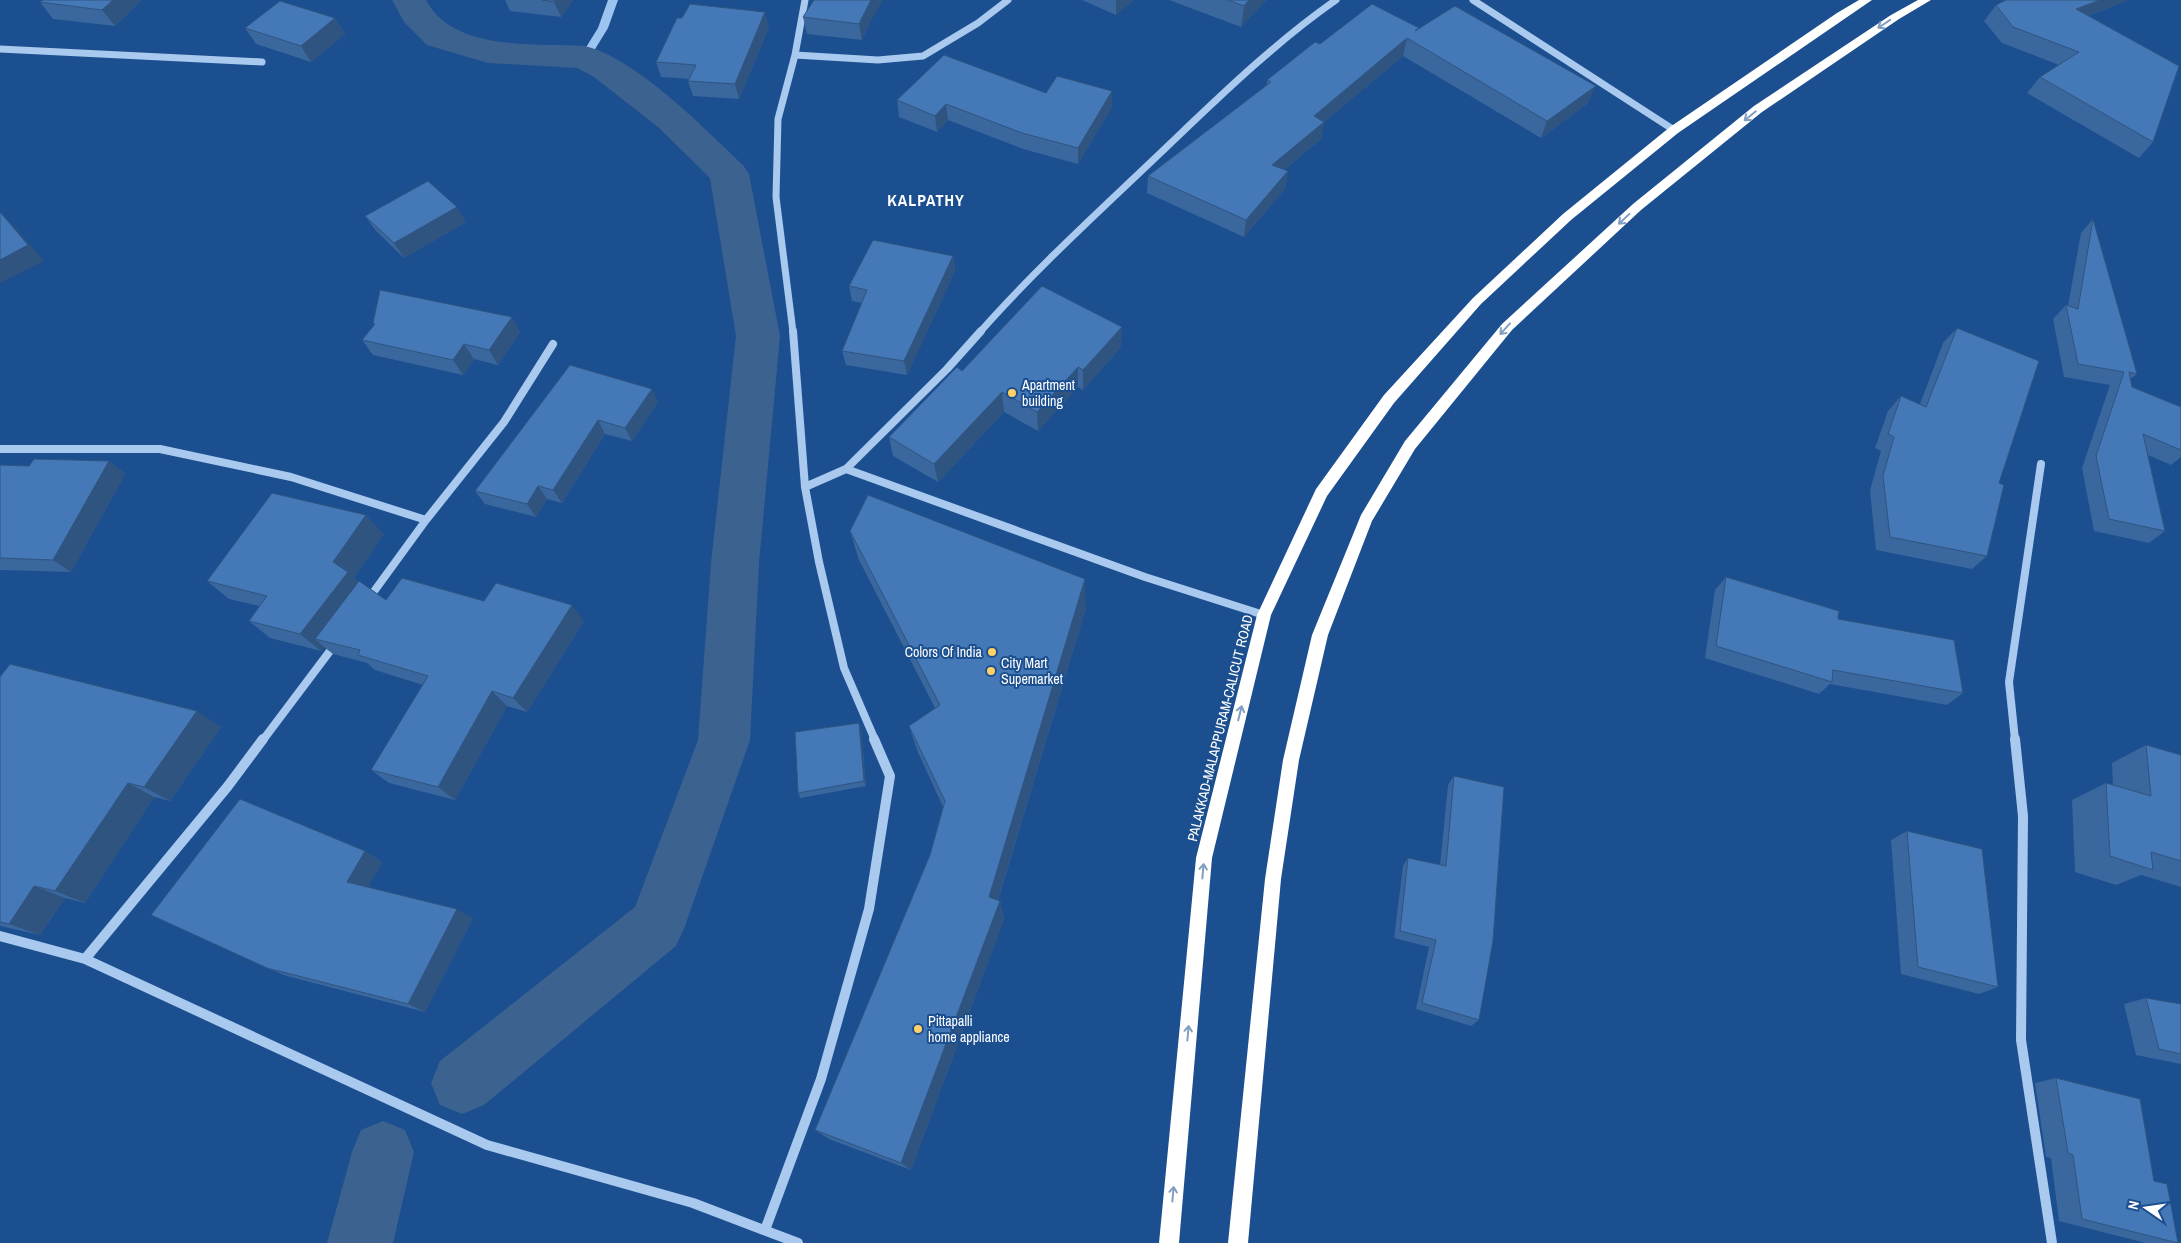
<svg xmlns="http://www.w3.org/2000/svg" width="2181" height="1243" font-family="'Archivo Narrow',sans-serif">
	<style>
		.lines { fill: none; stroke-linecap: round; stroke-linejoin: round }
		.stream { fill: #9cc4f0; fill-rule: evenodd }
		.canal { fill: #3c6290; fill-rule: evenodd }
		.minor-far2 { stroke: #a9c9ee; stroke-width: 7 }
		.minor-far1 { stroke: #a9c9ee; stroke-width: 8 }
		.minor { stroke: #a9c9ee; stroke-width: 10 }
		.highway { fill: #fff; fill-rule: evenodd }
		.wall { fill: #3a679d }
		.shaded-wall { fill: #305480 }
		.building { fill: #4478b7; stroke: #305480 }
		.oneway { stroke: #829ec1 }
		.poi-dot { fill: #ffd166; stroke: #1b4f8f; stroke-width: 2 }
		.labels { text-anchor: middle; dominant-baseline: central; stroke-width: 4; stroke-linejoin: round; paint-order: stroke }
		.poi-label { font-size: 14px; fill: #fff; stroke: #1b4f8f; text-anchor: start }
		.street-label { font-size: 14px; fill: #fff; stroke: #1b4f8f }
		.far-district-label { font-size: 16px; font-weight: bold; letter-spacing: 1px; fill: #fff; stroke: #1b4f8f }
	</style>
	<rect width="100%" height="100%" fill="#1b4f8f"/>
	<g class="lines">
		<path class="stream" d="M 608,0 L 618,0 L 608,28 L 589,59 L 581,59 L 580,57 L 598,28 Z"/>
		<path class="canal" d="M 392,0 L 426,0 C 453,52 535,43 585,46 C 637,59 704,128 743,165 L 749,174 L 780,336 L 759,563 L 750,740 L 685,926 L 676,946 L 484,1105 L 462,1114 L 440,1105 L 431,1083 L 440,1061 L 635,907 L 698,740 L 711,563 L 736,336 L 710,178 L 658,127 L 594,77 L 577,68 L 488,63 L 427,45 L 404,22 Z
			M 383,1121 L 405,1130 L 414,1152 L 393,1243 L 327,1243 L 352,1152 L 361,1130 Z"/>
		<path class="minor-far2" d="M 1473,0 L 1674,130
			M 0,49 L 262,62
			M 795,55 L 878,60 L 923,56 L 978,23 L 1008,0
			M 793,332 L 776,197 L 778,119 L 795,55 L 805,0
			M 980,332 C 1034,271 1094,216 1153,160 C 1211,105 1270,46 1336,0"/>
		<path class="minor-far1" d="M 793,331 L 805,487 L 819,562 L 844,668 L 875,740
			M 0,449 L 160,449 L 291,477 L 426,520 L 367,601
			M 846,469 L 1145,577 L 1264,615
			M 805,487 L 846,469 L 947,369 L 981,331
			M 426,520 L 504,422 L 553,344
			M 263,740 L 336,643
			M 2015,740 L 2009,682 L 2041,464"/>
		<path class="minor" d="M 2015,739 L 2023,816 L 2021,1040 L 2052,1243
			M 0,936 L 85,959 L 487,1145 L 693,1203 L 798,1243
			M 85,959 L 228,786 L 263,739
			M 765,1230 L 821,1079 L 869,909 L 890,776 L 874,739"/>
		<path class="highway" d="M 1859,0 L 1872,0 L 1678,133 L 1571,220 L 1481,304 L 1394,403 L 1327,496 L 1271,615 L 1212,858 L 1179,1243 L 1159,1243 L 1196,858 L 1257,615 L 1316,489 L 1384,395 L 1473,298 L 1563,214 L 1670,127 L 1837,13 Z
			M 1918,0 L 1931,0 L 1899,19 L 1762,112 L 1641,210 L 1512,330 L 1415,449 L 1372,521 L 1328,635 L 1299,760 L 1281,879 L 1248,1243 L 1228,1243 L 1265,879 L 1283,760 L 1312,635 L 1361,515 L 1405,441 L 1502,324 L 1633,204 L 1754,106 L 1891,15 Z"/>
	</g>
	<path class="wall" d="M 141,0 L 115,26 L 53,19 L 40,2 Z
		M 505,0 L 573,0 L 561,17 L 510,11 Z
		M 1082,0 L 1134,0 L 1116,15 Z
		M 1169,0 L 1266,0 L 1241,27 Z
		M 2006,0 L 2128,0 L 2088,16 L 2153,142 L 2139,158 L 2027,93 L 2040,77 L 2059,65 L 2002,43 L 1984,21 L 1996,5 Z
		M 803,17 L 870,22 L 862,40 L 807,34 Z
		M 335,18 L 345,34 L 311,62 L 256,44 L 245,28 Z
		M 682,18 L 769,27 L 739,99 L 693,96 L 688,81 L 689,79 L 661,77 L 656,62 Z
		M 1419,28 L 1588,103 L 1541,138 L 1403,56 L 1324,122 L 1321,139 L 1284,170 L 1288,171 L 1285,189 L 1244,237 L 1147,193 L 1148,176 L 1267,85 L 1267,80 L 1320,44 Z
		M 1046,93 L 1112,107 L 1078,164 L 1023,149 L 948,120 L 937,132 L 899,117 L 897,100 Z
		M 365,216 L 466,222 L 404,258 L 376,231 Z
		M 2093,219 L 2137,374 L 2130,379 L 2132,387 L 2181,407 L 2181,457 L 2171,465 L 2148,455 L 2165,531 L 2149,543 L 2094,531 L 2082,468 L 2110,385 L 2064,377 L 2053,319 L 2066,305 L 2068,306 L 2081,233 Z
		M 953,256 L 955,271 L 907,375 L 846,365 L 842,351 L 862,303 L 852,301 L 849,286 Z
		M 373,323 L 520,332 L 498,365 L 474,359 L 463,375 L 373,355 L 362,340 L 374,325 Z
		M 1957,328 L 1999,483 L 1987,556 L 1972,569 L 1876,550 L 1870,490 L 1881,451 L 1875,448 L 1888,411 L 1901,396 L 1920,404 L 1943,343 Z
		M 1121,347 L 1083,390 L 1078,387 L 1038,431 L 1004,412 L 938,482 L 893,456 L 889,437 L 962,371 Z
		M 570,365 L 658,402 L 632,441 L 605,434 L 562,503 L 547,499 L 536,517 L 485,504 L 475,491 Z
		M 109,461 L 125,474 L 71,572 L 0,570 L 0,465 L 29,466 Z
		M 850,531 L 1086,608 L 998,900 L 1000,901 L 1004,919 L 911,1170 L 829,1139 L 815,1130 L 930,855 L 943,807 L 917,750 L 909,726 L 935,708 L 859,560 Z
		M 384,534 L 354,578 L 358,582 L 386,600 L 484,601 L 584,621 L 527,712 L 507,706 L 455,800 L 389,783 L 371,770 L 423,685 L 375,670 L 367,663 L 333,654 L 324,647 L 321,651 L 270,638 L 249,621 L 259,606 L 229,599 L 207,581 Z
		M 1726,577 L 1838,619 L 1963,693 L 1947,705 L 1830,684 L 1819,694 L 1705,658 L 1715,590 Z
		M 0,677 L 221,727 L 170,801 L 154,797 L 85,903 L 65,898 L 40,935 L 0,926 Z
		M 861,729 L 866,786 L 800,798 L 798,793 Z
		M 2146,745 L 2181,755 L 2181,887 L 2141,875 L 2116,885 L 2075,872 L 2072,800 L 2106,783 L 2113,785 L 2112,763 Z
		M 1454,776 L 1479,1020 L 1471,1026 L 1416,1009 L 1429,947 L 1394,938 L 1403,866 L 1408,858 L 1440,865 L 1448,785 Z
		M 1907,831 L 1998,987 L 1979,994 L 1901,974 L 1891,840 Z
		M 365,851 L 382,862 L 368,887 L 473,918 L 425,1012 L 287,976 L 267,968 Z
		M 2146,998 L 2181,1004 L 2181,1064 L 2136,1055 L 2124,1004 Z
		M 2056,1078 L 2154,1181 L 2178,1243 L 2146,1243 L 2059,1221 L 2051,1158 L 2046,1157 L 2035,1083 Z"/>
	<path class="shaded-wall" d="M 113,0 L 141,0 L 115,26 L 102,10 Z
		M 555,0 L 573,0 L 561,17 L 554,2 Z
		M 871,0 L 883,0 L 870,22 L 862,40 L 859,24 Z
		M 1116,0 L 1134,0 L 1116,15 Z
		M 1249,0 L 1266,0 L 1241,27 L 1244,6 Z
		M 2100,0 L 2128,0 L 2064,25 L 2076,9 Z
		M 765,12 L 769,27 L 739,99 L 735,84 Z
		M 335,18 L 345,34 L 311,62 L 301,46 Z
		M 1407,38 L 1403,56 L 1324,122 L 1321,139 L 1269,182 L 1272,165 L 1314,116 Z
		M 1596,86 L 1588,103 L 1541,138 L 1547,121 Z
		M 1112,91 L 1112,107 L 1078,164 L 1078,148 Z
		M 946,104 L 948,120 L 937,132 L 935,116 Z
		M 1288,171 L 1285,189 L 1244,237 L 1246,220 Z
		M 457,207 L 466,222 L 404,258 L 394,243 Z
		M 0,212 L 14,226 L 44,261 L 0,283 Z
		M 953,256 L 955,271 L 907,375 L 904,361 Z
		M 512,317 L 520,332 L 498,365 L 489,350 Z
		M 1122,327 L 1121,347 L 1083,390 L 1083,370 Z
		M 464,344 L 474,359 L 463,375 L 453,360 Z
		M 1078,367 L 1078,387 L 1038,431 L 1037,412 Z
		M 652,389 L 658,402 L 632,441 L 625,428 Z
		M 1002,392 L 1004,412 L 938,482 L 934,464 Z
		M 598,420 L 605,434 L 562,503 L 553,490 Z
		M 109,461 L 125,474 L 71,572 L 53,560 Z
		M 538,486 L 547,499 L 536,517 L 527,504 Z
		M 366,515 L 384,534 L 354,578 L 366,590 L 315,639 L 324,647 L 321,651 L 300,634 L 333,562 Z
		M 1085,579 L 1086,608 L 993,915 L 989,897 Z
		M 572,605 L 584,621 L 527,712 L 513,698 Z
		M 492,691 L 507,706 L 455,800 L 438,787 Z
		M 197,711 L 221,727 L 170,801 L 144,787 Z
		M 859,723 L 861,729 L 866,786 L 864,781 Z
		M 128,783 L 154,797 L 85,903 L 55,891 Z
		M 365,851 L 382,862 L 365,892 L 347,882 Z
		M 34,886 L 65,898 L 40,935 L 9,924 Z
		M 1000,901 L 1004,919 L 911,1170 L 901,1163 Z
		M 457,909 L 473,918 L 425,1012 L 408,1004 Z"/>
	<path class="building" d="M 43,0 L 113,0 L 102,10 L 40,2 Z
		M 542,0 L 555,0 L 554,2 Z
		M 814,0 L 871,0 L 859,24 L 803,17 Z
		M 1228,0 L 1249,0 L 1244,6 Z
		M 2006,0 L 2100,0 L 2076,9 L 2179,66 L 2153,142 L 2040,77 L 2079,52 L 2013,27 L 1996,5 Z
		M 280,1 L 335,18 L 301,46 L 245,28 Z
		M 690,4 L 765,12 L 735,84 L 688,81 L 696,65 L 656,62 L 677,18 L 682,18 Z
		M 1372,4 L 1419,28 L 1415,31 L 1455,6 L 1596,86 L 1547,121 L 1407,38 L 1314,116 L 1324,122 L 1272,165 L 1288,171 L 1246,220 L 1148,176 L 1271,82 L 1267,80 L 1315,42 L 1320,44 Z
		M 944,55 L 1046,93 L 1057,76 L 1112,91 L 1078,148 L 1022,133 L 946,104 L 935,116 L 897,100 Z
		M 428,181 L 457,207 L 394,243 L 365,216 Z
		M 0,212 L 28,245 L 0,260 Z
		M 2093,219 L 2137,374 L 2129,372 L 2132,387 L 2181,407 L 2181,450 L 2143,434 L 2165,531 L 2109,519 L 2096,456 L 2124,372 L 2078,364 L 2066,305 L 2078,309 Z
		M 873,240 L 953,256 L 904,361 L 842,351 L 867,290 L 849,286 Z
		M 1042,286 L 1122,327 L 1083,370 L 1078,367 L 1037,412 L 1002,392 L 934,464 L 889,437 L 957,367 L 962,371 Z
		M 380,290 L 512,317 L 489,350 L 464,344 L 453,360 L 362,340 L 375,324 L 373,323 Z
		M 1957,328 L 2039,361 L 1999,483 L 2004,485 L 1987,556 L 1890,537 L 1883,476 L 1894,437 L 1888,434 L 1901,396 L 1926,407 Z
		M 570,365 L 652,389 L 625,428 L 598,420 L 553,490 L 538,486 L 527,504 L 475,491 Z
		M 34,459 L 109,461 L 53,560 L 0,558 L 0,465 L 29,466 Z
		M 272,493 L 366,515 L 333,562 L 348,572 L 300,634 L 249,621 L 267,596 L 207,581 Z
		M 868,495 L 1085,579 L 989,897 L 1000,901 L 901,1163 L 815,1130 L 930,855 L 945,801 L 909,726 L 940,705 L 850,531 Z
		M 1726,577 L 1839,611 L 1838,619 L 1954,640 L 1963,693 L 1833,670 L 1832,682 L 1716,646 Z
		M 402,578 L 484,601 L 496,583 L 572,605 L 513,698 L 492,691 L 438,787 L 371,770 L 428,676 L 358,655 L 360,650 L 315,639 L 359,581 L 386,600 Z
		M 10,664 L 197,711 L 144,787 L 128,783 L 55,891 L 34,886 L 9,924 L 0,922 L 0,677 Z
		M 859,723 L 864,781 L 798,793 L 795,732 Z
		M 2146,745 L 2181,755 L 2181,861 L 2151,852 L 2153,870 L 2110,856 L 2106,783 L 2151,796 Z
		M 1454,776 L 1504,787 L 1493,941 L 1479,1020 L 1422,1003 L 1436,940 L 1400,931 L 1408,858 L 1446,866 Z
		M 240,799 L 365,851 L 347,882 L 457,909 L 408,1004 L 267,968 L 151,915 Z
		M 1907,831 L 1982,849 L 1998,987 L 1918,967 Z
		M 2146,998 L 2181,1004 L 2181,1054 L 2159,1049 Z
		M 2056,1078 L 2140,1099 L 2154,1181 L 2167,1184 L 2178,1243 L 2082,1219 L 2073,1155 L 2068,1153 Z"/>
	<defs><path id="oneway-shaft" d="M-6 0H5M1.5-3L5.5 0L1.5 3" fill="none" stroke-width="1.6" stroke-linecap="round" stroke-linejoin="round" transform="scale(1.25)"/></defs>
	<g class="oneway">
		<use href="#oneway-shaft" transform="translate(1884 24) rotate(146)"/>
		<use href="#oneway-shaft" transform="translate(1750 116) rotate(141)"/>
		<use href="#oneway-shaft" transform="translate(1624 219) rotate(137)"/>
		<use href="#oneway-shaft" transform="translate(1505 329) rotate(132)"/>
		<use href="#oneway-shaft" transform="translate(1240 713) rotate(-76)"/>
		<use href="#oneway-shaft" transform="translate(1203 871) rotate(-85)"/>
		<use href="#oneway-shaft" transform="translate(1188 1033) rotate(-85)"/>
		<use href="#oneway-shaft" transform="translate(1173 1194) rotate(-85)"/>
	</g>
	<g class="poi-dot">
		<circle cx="1012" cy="393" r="5"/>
		<circle cx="992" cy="652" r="5"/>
		<circle cx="991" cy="671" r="5"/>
		<circle cx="918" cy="1029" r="5"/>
	</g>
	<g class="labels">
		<g class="poi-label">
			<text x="1022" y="385">Apartment<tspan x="1022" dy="16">building</tspan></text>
			<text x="982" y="652" text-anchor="end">Colors Of India</text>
			<text x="1001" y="663">City Mart<tspan x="1001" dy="16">Supemarket</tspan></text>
			<text x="928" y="1021">Pittapalli<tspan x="928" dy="16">home appliance</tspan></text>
		</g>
		<g class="street-label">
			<text transform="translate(1220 728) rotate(-76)">PALAKKAD-MALAPPURAM-CALICUT ROAD</text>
		</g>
		<g class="far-district-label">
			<text x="926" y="200">KALPATHY</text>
		</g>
	</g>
	<g transform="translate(2146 1208) rotate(283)" stroke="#1b4f8f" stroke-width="4" paint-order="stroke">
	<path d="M0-4L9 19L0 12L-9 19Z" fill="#ffffff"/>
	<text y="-8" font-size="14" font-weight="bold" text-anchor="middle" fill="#ffffff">N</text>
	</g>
</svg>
